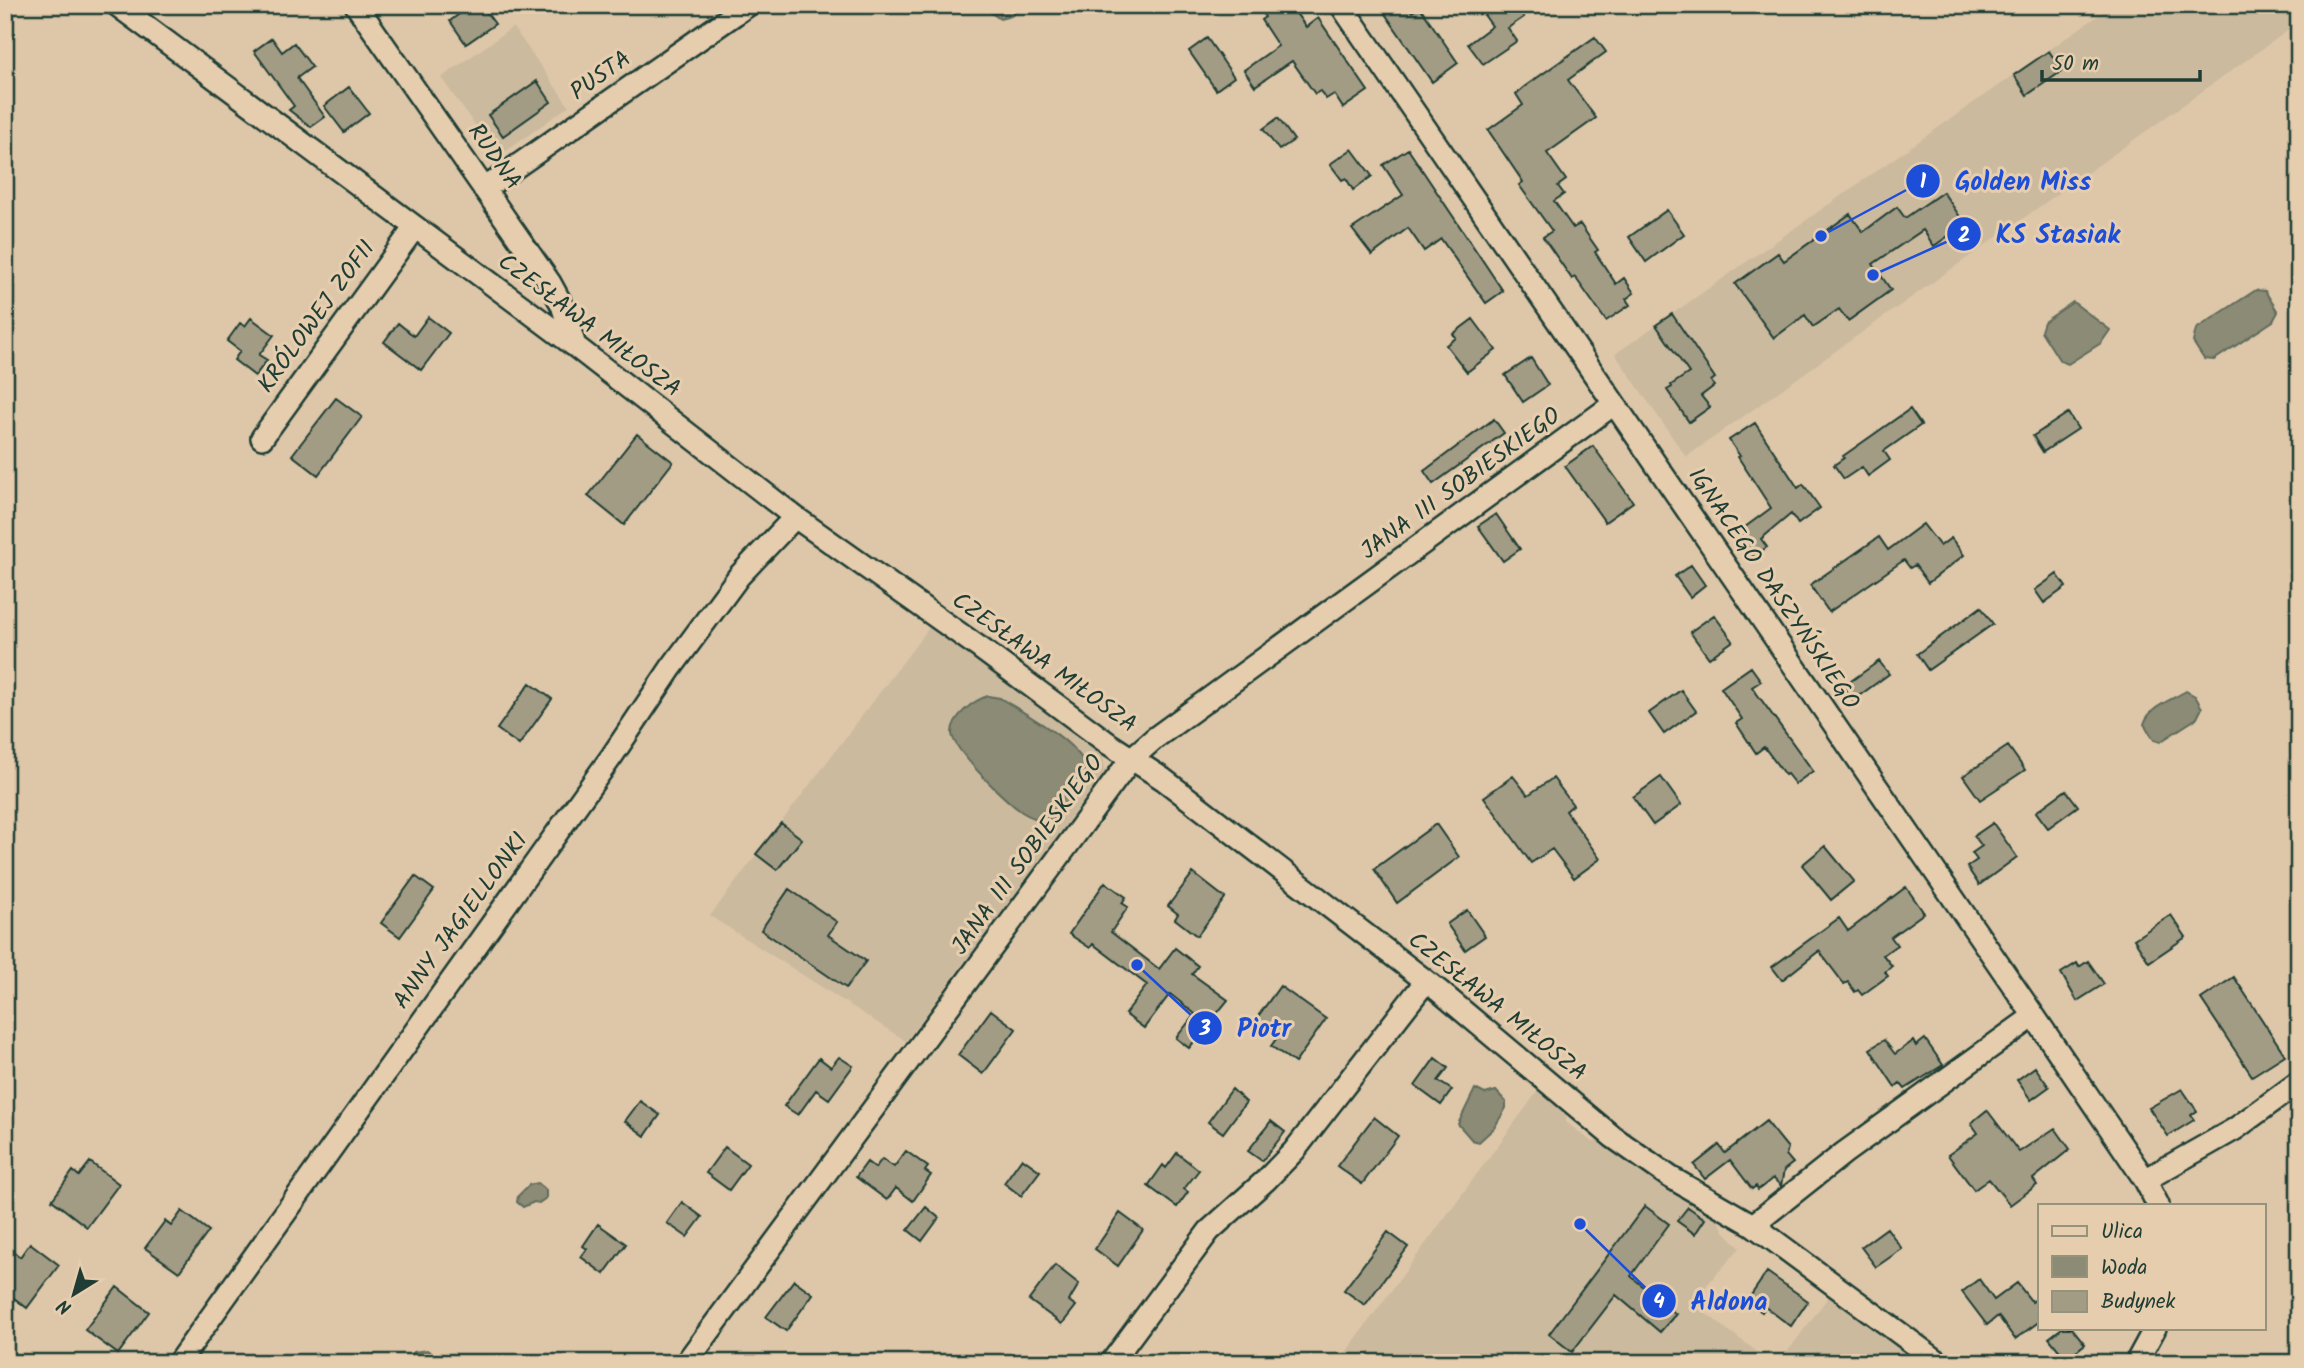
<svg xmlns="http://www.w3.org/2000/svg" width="2304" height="1368" font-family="Kalam,sans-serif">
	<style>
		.built { fill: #ccba9e }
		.water { fill: #8b8b76; stroke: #606c5c; stroke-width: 2 }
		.building { fill: #a39c85; stroke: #1f3d34; stroke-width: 2 }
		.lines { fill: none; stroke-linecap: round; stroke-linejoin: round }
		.minor-casing { stroke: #1f3d34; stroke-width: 26 }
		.minor { stroke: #e6cdae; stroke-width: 21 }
		.labels { text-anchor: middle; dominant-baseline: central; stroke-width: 6; stroke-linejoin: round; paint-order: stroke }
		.street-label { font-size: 24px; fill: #1f3d34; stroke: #e6cdae }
		.leader { fill: none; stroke: #1d4ed8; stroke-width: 2.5 }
		.callout-dot { fill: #1d4ed8; stroke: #e6cdae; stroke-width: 2.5 }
		.mark-label { font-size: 21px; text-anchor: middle; font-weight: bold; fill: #fff }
		.callout-label { font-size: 26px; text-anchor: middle; font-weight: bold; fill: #1d4ed8; stroke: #e6cdae; stroke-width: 6; stroke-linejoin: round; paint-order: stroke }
	</style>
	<rect width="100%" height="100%" fill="#dec7a9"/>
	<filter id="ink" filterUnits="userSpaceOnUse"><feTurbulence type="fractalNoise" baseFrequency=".0143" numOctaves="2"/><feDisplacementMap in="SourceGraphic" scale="14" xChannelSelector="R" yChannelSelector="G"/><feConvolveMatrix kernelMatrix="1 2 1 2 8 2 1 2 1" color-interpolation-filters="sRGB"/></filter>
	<g filter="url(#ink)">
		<path class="built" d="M 2113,5 L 2286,5 L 2299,23 L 1686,457 L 1615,354 Z
			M 513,27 L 569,106 L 498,157 L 441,78 Z
			M 931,625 L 1097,749 L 1104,760 L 1105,772 L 906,1041 L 710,916 Z
			M 1540,1088 L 1567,1110 L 1566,1122 L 1592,1142 L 1605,1140 L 1633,1161 L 1717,1217 L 1724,1231 L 1740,1248 L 1697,1296 L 1700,1309 L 1772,1363 L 1338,1363 Z
			M 1829,1296 L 1918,1363 L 1779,1363 Z"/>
		<path class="water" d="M 987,5 L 1025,5 L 1011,16 L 1000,19 L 990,12 Z
			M 2256,290 L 2265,291 L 2278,312 L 2273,321 L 2214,360 L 2204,359 L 2193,342 L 2196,329 Z
			M 2073,302 L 2110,330 L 2101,343 L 2068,364 L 2060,361 L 2041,331 L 2044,322 Z
			M 2186,691 L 2195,696 L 2202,708 L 2197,718 L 2160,742 L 2154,740 L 2144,724 C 2149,707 2171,700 2186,691 Z
			M 988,696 L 1000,698 C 1021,712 1103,753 1086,784 C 1078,797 1063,809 1053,820 C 1042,821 1031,818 1022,812 C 1006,801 954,751 952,734 C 951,717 974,700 988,696 Z
			M 1475,1089 L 1485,1094 L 1496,1091 L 1506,1102 L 1506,1108 L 1494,1128 L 1479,1142 L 1472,1140 L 1458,1124 Z
			M 538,1183 L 546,1190 L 546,1198 L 539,1203 L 534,1202 L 523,1207 L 517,1202 L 518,1196 L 529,1185 Z
			M 427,1350 L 446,1363 L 407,1363 L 407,1358 L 414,1352 Z"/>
		<path class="building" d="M 471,5 L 481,5 L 495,24 L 466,44 L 450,21 Z
			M 1256,5 L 1290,5 L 1306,27 L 1318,18 L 1368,91 L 1343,108 L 1334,94 L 1326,99 L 1320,91 L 1315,94 L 1292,61 L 1255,86 L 1244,70 L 1278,46 L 1261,20 L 1265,17 Z
			M 1379,5 L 1407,5 L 1412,12 L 1420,7 L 1458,63 L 1432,82 Z
			M 1477,5 L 1516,5 L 1524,17 L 1508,28 L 1517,41 L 1483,64 L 1468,44 L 1492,26 Z
			M 1595,37 L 1606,52 L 1568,80 L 1596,118 L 1547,153 L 1566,180 L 1558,186 L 1564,194 L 1554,201 L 1573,228 L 1580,224 L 1598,250 L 1595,252 L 1616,284 L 1624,278 L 1634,293 L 1626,299 L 1630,305 L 1606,321 L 1575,277 L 1572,279 L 1543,237 L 1552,231 L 1519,185 L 1523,182 L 1488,130 L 1523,105 L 1516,94 L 1524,87 Z
			M 272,38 L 282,52 L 294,43 L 312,67 L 297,78 L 325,117 L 311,127 L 289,110 L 294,106 L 254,51 Z
			M 1207,38 L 1234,77 L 1216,90 L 1189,51 Z
			M 2049,51 L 2062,71 L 2027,95 L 2014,75 Z
			M 537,81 L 551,102 L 503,136 L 488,115 Z
			M 349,87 L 369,113 L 344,132 L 324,106 Z
			M 1278,118 L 1294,140 L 1279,150 L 1263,129 Z
			M 1352,149 L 1372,176 L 1353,190 L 1346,178 L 1342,180 L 1330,164 Z
			M 1408,149 L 1503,291 L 1486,303 L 1441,239 L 1424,251 L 1408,228 L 1372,255 L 1352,229 L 1403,195 L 1383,165 Z
			M 1943,192 L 1965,224 L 1934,246 L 1923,230 L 1873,264 L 1891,290 L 1848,321 L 1839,309 L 1813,327 L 1805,315 L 1774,338 L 1735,284 L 1778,253 L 1784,261 L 1850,214 L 1863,232 L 1897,207 L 1905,218 Z
			M 1667,210 L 1684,234 L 1646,262 L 1629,237 Z
			M 1672,314 L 1715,378 L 1711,381 L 1714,386 L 1701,396 L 1710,407 L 1689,422 L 1667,390 L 1672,387 L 1671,385 L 1689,373 L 1656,325 Z
			M 428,317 L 449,333 L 421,370 L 384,342 L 398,323 L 414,336 Z
			M 251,318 L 274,335 L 259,355 L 267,360 L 255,376 L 234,360 L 240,351 L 227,341 L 240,323 L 245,326 Z
			M 1473,319 L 1496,350 L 1467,372 L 1446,345 L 1456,338 L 1453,334 Z
			M 1531,358 L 1548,385 L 1523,402 L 1505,375 Z
			M 336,398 L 362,417 L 318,475 L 292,455 Z
			M 1910,409 L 1921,425 L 1884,451 L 1890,460 L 1868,476 L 1862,467 L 1844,479 L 1834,465 L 1844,458 L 1843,456 Z
			M 2068,413 L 2078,429 L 2043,452 L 2033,436 Z
			M 1494,419 L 1504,433 L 1433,484 L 1424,471 Z
			M 1755,423 L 1798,488 L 1803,484 L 1820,508 L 1798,524 L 1791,514 L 1761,539 L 1767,547 L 1753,557 L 1737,533 L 1771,508 L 1738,457 L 1740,456 L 1729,440 Z
			M 637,434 L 673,462 L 624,525 L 588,496 Z
			M 1593,446 L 1633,502 L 1605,522 L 1565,466 Z
			M 1496,514 L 1520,549 L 1503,561 L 1478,526 Z
			M 1923,524 L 1940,546 L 1951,538 L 1964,555 L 1928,583 L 1915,565 L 1910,568 L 1904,560 L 1829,612 L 1810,585 L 1879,537 L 1888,550 Z
			M 1691,565 L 1705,585 L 1690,597 L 1675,576 Z
			M 2057,574 L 2066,587 L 2044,603 L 2035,590 Z
			M 1981,607 L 1993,624 L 1928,670 L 1917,654 Z
			M 1714,615 L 1733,641 L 1709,658 L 1690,632 Z
			M 1879,661 L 1889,674 L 1853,700 L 1844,686 Z
			M 1751,667 L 1761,681 L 1752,687 L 1813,771 L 1795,784 L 1787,774 L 1785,775 L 1764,747 L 1756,753 L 1736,723 L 1742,719 L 1721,688 Z
			M 530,683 L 552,699 L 519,745 L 497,729 Z
			M 1681,690 L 1696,711 L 1664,734 L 1649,713 Z
			M 2008,746 L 2025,770 L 1980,800 L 1963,776 Z
			M 1513,776 L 1528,795 L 1553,778 L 1573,805 L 1566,811 L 1600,859 L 1574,878 L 1552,849 L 1531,863 L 1484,797 Z
			M 1661,777 L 1681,805 L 1653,825 L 1633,797 Z
			M 2066,790 L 2078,806 L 2048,828 L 2036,812 Z
			M 781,823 L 802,839 L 777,870 L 756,854 Z
			M 1993,823 L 2017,857 L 1979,885 L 1967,867 L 1977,860 L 1972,853 L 1982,846 L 1974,836 Z
			M 1436,824 L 1459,857 L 1397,903 L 1374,869 Z
			M 1825,846 L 1854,881 L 1831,900 L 1802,865 Z
			M 1193,873 L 1225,898 L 1197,936 L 1175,919 L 1178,914 L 1168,906 Z
			M 415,876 L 434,890 L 400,937 L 381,923 Z
			M 1105,882 L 1126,897 L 1122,903 L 1128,907 L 1111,932 L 1159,969 L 1175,948 L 1198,966 L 1192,974 L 1228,1000 L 1189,1048 L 1176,1038 L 1195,1014 L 1170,994 L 1144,1028 L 1125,1014 L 1147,985 L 1093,944 L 1090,948 L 1069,934 Z
			M 1906,887 L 1924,913 L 1891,937 L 1897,945 L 1883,955 L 1892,966 L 1885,972 L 1888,976 L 1862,995 L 1858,990 L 1855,992 L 1848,982 L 1844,984 L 1819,951 L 1782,980 L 1772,967 L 1839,918 L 1848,931 Z
			M 789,889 L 837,922 L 828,935 L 866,961 L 846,988 L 761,930 Z
			M 1467,910 L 1485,936 L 1465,950 L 1447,924 Z
			M 2171,915 L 2186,937 L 2149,962 L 2134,939 Z
			M 2088,961 L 2104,984 L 2077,1001 L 2061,973 L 2077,963 L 2079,967 Z
			M 2234,977 L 2285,1055 L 2252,1076 L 2201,999 Z
			M 1280,986 L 1326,1019 L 1295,1063 L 1271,1046 L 1279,1035 L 1256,1019 Z
			M 991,1010 L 1016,1029 L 983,1074 L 958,1055 Z
			M 1925,1039 L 1943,1065 L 1905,1089 L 1900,1083 L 1895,1087 L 1870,1049 L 1884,1040 L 1895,1054 L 1913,1041 L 1916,1046 Z
			M 839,1057 L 853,1066 L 829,1099 L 816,1090 L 798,1115 L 784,1106 L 819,1058 L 831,1067 Z
			M 1435,1058 L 1448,1068 L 1438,1081 L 1452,1090 L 1441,1105 L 1415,1086 Z
			M 2035,1067 L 2049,1087 L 2031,1100 L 2017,1080 Z
			M 1232,1089 L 1246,1102 L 1223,1133 L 1208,1122 Z
			M 2182,1089 L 2197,1111 L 2191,1115 L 2194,1120 L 2168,1136 L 2149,1108 Z
			M 640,1101 L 660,1115 L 645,1136 L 625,1121 Z
			M 1987,1110 L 2019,1152 L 2055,1128 L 2070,1149 L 2033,1179 L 2037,1185 L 2010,1205 L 1989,1179 L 1974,1190 L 1948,1155 L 1978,1133 L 1971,1123 Z
			M 1374,1117 L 1398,1136 L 1362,1184 L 1337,1166 Z
			M 1271,1121 L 1285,1132 L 1262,1161 L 1248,1151 Z
			M 1766,1121 L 1788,1148 L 1786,1155 L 1793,1163 L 1784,1170 L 1781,1186 L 1773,1178 L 1758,1190 L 1756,1186 L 1752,1189 L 1730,1160 L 1705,1179 L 1694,1165 L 1719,1145 L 1725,1153 Z
			M 725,1147 L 748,1164 L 729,1190 L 706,1173 Z
			M 906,1151 L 928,1167 L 925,1171 L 931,1175 L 913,1201 L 896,1188 L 887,1200 L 856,1177 L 867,1162 L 875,1168 L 882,1159 L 894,1167 Z
			M 1177,1153 L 1199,1170 L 1184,1189 L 1188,1192 L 1177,1207 L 1148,1186 L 1163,1165 L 1166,1168 Z
			M 1022,1158 L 1040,1171 L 1021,1196 L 1004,1183 Z
			M 90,1162 L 119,1184 L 87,1227 L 52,1200 L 73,1171 L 79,1176 Z
			M 682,1202 L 702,1217 L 687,1237 L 667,1223 Z
			M 1645,1206 L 1669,1224 L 1631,1276 L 1676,1314 L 1660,1332 L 1616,1295 L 1572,1352 L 1549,1334 Z
			M 926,1207 L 939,1218 L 922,1241 L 908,1230 Z
			M 1688,1207 L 1705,1219 L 1695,1234 L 1677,1221 Z
			M 182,1211 L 209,1231 L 179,1272 L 145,1248 L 165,1221 L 171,1226 Z
			M 1120,1213 L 1143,1230 L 1118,1266 L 1095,1249 Z
			M 598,1224 L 626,1244 L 604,1274 L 581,1257 L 587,1249 L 583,1246 Z
			M 1887,1228 L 1902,1249 L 1876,1267 L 1861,1247 Z
			M 1388,1232 L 1408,1247 L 1365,1305 L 1344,1290 Z
			M 30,1243 L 59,1265 L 27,1308 L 5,1291 L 5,1263 L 14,1252 L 20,1257 Z
			M 1055,1265 L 1079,1284 L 1069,1301 L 1076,1306 L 1062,1324 L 1029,1300 Z
			M 1767,1272 L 1808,1301 L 1791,1326 L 1765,1307 L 1762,1312 L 1747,1301 Z
			M 1979,1279 L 1994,1300 L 2017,1283 L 2032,1302 L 2040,1296 L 2040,1321 L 2015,1339 L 1998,1316 L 1987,1325 L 1962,1292 Z
			M 794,1280 L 813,1294 L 786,1331 L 766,1317 Z
			M 117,1287 L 149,1312 L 118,1354 L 85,1330 Z
			M 2062,1328 L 2072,1328 L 2085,1344 L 2066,1359 L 2049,1338 Z"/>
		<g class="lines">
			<defs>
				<path id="minor" d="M 117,5 L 575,346 L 795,517 L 980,648 L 1109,744 L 1163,779 L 1439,991 L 1613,1137 L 1670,1177 L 1753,1225 L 1940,1363
					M 356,5 L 550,283 L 562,305 L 575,346
					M 1341,5 L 2034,1016 L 2145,1180 L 2158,1205
					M 484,189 L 748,5
					M 262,438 L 415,227
					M 2145,1180 L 2235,1129 L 2299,1082
					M 1753,1225 L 1844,1153 L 2034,1016
					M 178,1363 L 612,756 L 671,668 L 739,576 L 795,517
					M 686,1363 L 1131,759 L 1155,738 L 1614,404
					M 1111,1363 L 1209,1231 L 1266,1180 L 1294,1151 L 1426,981
					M 2136,1363 L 2155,1328"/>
			</defs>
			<use href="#minor" class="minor-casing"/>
			<use href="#minor" class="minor"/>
		</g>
	</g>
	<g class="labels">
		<g class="street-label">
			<text transform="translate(601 76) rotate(-35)">PUSTA</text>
			<text transform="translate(494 157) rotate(55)">RUDNA</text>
			<text transform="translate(317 317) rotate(-54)">KRÓLOWEJ ZOFII</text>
			<text transform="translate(589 326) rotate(37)">CZESŁAWA MIŁOSZA</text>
			<text transform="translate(1461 484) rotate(-36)">JANA III SOBIESKIEGO</text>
			<text transform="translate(1773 589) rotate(56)">IGNACEGO DASZYŃSKIEGO</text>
			<text transform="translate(1044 663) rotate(36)">CZESŁAWA MIŁOSZA</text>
			<text transform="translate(1028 855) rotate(-54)">JANA III SOBIESKIEGO</text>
			<text transform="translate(461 921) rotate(-54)">ANNY JAGIELLONKI</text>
			<text transform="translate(1497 1007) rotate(39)">CZESŁAWA MIŁOSZA</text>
		</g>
	</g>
	<path class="leader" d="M1821 236L1923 181M1873 275L1964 234M1137 965L1205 1028M1580 1224L1659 1301"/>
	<g class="callout-dot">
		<circle cx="1821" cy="236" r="7"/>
		<circle cx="1873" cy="275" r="7"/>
		<circle cx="1137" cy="965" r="7"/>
		<circle cx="1580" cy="1224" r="7"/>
		<circle cx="1923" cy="181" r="18"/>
		<circle cx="1964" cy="234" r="18"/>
		<circle cx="1205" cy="1028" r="18"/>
		<circle cx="1659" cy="1301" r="18"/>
	</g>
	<g class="mark-label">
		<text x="1923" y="188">1</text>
		<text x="1964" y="242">2</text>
		<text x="1205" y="1035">3</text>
		<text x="1659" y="1308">4</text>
	</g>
	<g class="callout-label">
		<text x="2023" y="190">Golden Miss</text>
		<text x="2058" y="243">KS Stasiak</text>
		<text x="1264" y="1037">Piotr</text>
		<text x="1729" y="1310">Aldona</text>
	</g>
	<rect width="2304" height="1368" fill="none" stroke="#e6cdae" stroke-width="28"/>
	<rect x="14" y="14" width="2276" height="1340" fill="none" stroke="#1f3d34" stroke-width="2.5" filter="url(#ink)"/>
	<rect x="2038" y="1204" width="228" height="126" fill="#e6cdae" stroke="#96937d" stroke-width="2"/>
	<rect x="2052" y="1226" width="35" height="10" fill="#e6cdae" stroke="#96937d" stroke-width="2"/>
	<text x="2101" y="1238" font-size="21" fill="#1f3d34">Ulica</text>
	<rect x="2052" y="1256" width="35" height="21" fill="#8b8b76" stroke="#96937d" stroke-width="2"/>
	<text x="2101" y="1274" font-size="21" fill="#1f3d34">Woda</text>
	<rect x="2052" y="1291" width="35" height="21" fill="#a39c85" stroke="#96937d" stroke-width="2"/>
	<text x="2101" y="1308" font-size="21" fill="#1f3d34">Budynek</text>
	<g transform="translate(74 1294) rotate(217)" stroke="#e6cdae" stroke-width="5" paint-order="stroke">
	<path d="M0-5L12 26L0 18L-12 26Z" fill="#1f3d34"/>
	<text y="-10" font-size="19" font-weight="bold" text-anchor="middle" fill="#1f3d34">N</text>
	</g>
	<path d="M2042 70v10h158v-10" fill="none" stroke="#1f3d34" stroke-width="3.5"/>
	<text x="2052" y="70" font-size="21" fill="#1f3d34" stroke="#e6cdae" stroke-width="5" paint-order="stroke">50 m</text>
</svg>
